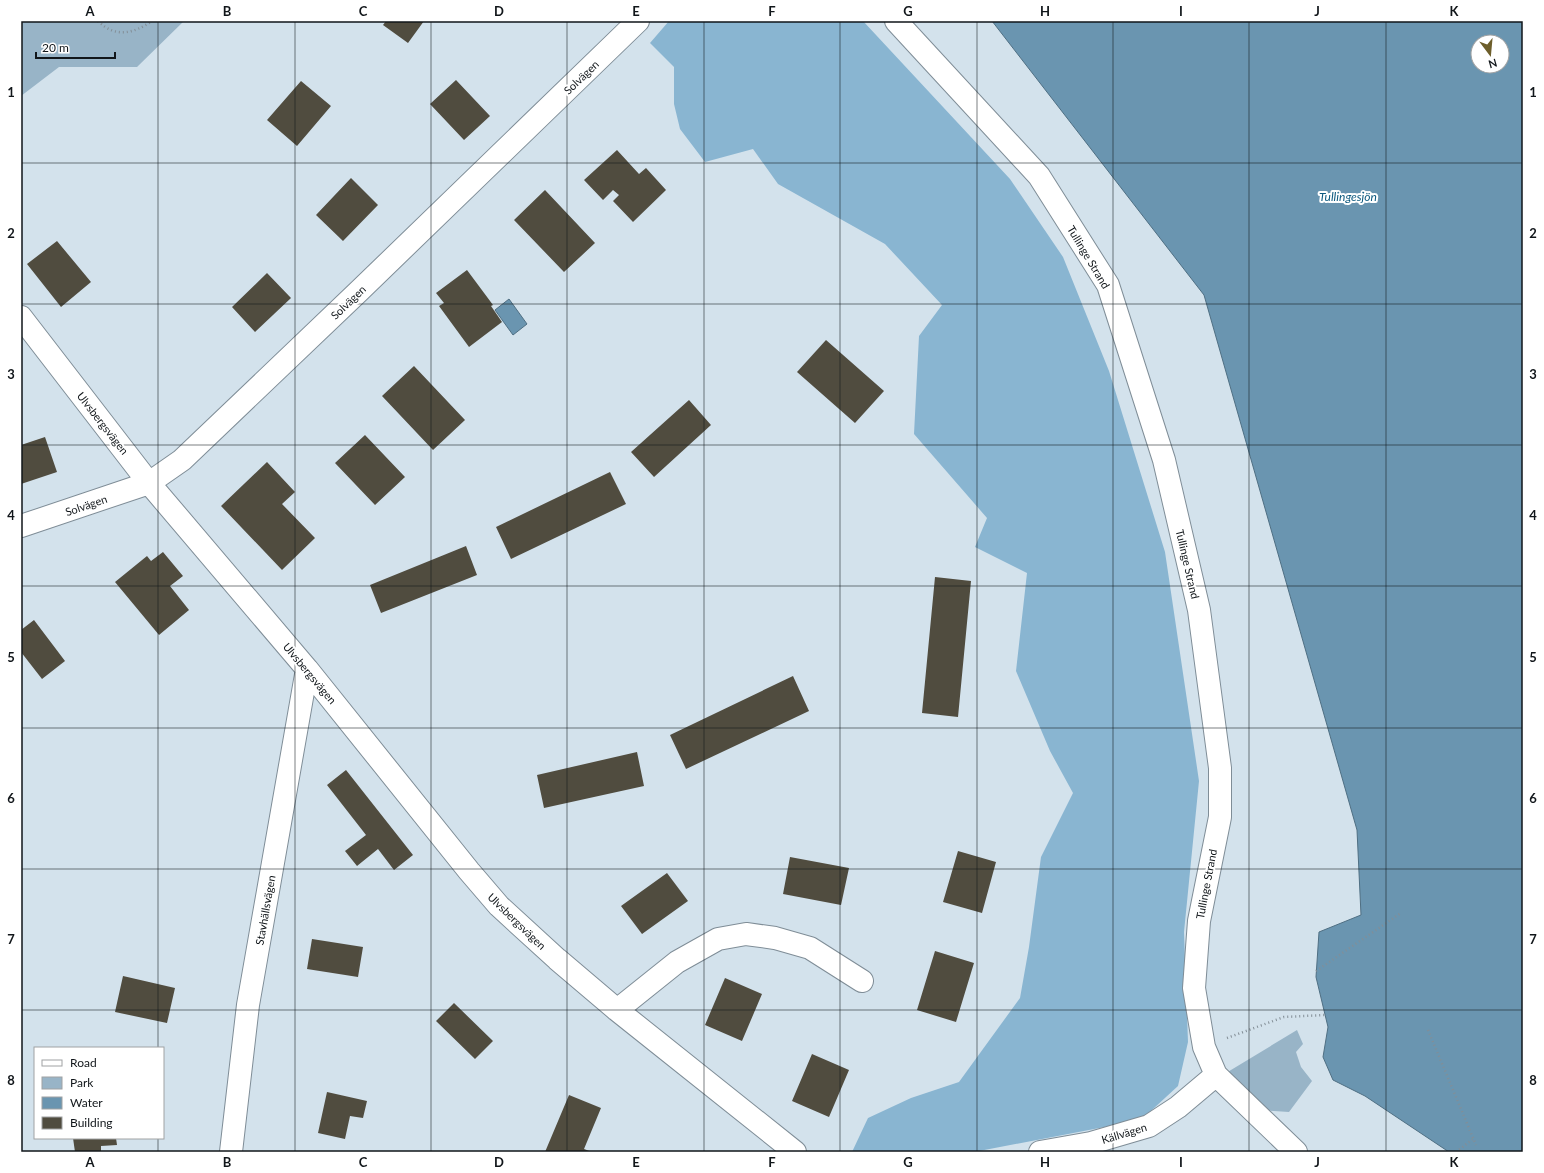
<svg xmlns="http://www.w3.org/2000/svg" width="1544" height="1173" font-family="Lato,sans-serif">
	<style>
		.green { fill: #98b4c7 }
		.forest { fill: #89b5d1 }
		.water { fill: #6a95b0; stroke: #4f6f83; fill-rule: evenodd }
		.building { fill: #504c3f }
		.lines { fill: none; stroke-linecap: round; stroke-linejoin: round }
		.street-casing { stroke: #7f8d97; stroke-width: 24 }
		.path { stroke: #838e96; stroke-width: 2.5; stroke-dasharray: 1 3; stroke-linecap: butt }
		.street { stroke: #fff; stroke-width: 22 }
		.grid { fill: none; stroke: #11161a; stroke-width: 1; stroke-opacity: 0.55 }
		.labels { text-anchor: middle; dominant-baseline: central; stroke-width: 4; stroke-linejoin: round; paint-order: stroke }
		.street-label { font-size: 11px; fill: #11161a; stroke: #fff }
		.water-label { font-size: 12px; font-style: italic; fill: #0c597f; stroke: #fff }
		.neatline { fill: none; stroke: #11161a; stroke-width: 1.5 }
		.grid-label { font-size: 13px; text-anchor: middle; font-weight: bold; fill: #11161a }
	</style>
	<rect width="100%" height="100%" fill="#d3e2ec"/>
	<path class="green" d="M 21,21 L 184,21 L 137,67 L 59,67 L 21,96 Z
		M 1297,1030 L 1303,1044 L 1296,1052 L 1301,1067 L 1312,1081 L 1289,1112 L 1259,1110 L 1226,1073 Z"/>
	<path class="forest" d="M 669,21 L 863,21 L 1010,179 L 1063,257 L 1109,371 L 1165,552 L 1199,781 L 1184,932 L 1188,1042 L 1178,1086 L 1141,1120 L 974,1152 L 852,1152 L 868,1118 L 911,1098 L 959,1082 L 1020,998 L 1029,947 L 1041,857 L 1073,793 L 1050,751 L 1016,671 L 1027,573 L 975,547 L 987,518 L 914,434 L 919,336 L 942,305 L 885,244 L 778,184 L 753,149 L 705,162 L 680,129 L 674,104 L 674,67 L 650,43 Z"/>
	<path class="water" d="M 992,21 L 1523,21 L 1523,1152 L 1449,1152 L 1365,1096 L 1333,1080 L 1323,1057 L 1328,1027 L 1316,977 L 1319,932 L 1361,915 L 1357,830 L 1204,295 ZM 1478,42 L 1502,42 L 1502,66 L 1478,66 Z
		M 509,299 L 527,324 L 513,335 L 495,310 Z"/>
	<path class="building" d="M 386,21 L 424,21 L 408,43 L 383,25 Z
		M 456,80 L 490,116 L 464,140 L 430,104 Z
		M 301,81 L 331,106 L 297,146 L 267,120 Z
		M 617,150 L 639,174 L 646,168 L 666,190 L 633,222 L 613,201 L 619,195 L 613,190 L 603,200 L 584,180 Z
		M 351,178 L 378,205 L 343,241 L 316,215 Z
		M 545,190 L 595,243 L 564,272 L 514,220 Z
		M 57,241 L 91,282 L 61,307 L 27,264 Z
		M 467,270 L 493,305 L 491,306 L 502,322 L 469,347 L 439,306 L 444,303 L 436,293 Z
		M 267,273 L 291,298 L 255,332 L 232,307 Z
		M 826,340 L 884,391 L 855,423 L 797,372 Z
		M 414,366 L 465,420 L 433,450 L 382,396 Z
		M 689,400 L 711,425 L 654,477 L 631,452 Z
		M 365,435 L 405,477 L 375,505 L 335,463 Z
		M 45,437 L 57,472 L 21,484 L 21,445 Z
		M 267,462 L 295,492 L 282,504 L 315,538 L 282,570 L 221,506 Z
		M 610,472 L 626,504 L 511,559 L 496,527 Z
		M 466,546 L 477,575 L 381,613 L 370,585 Z
		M 163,552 L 183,576 L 170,586 L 189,610 L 159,635 L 115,582 L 147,556 L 151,561 Z
		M 935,577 L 971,581 L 958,717 L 922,713 Z
		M 34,620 L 65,661 L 42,679 L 21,652 L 21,630 Z
		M 793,676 L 809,711 L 686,769 L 670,735 Z
		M 637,752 L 644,786 L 544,808 L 537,775 Z
		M 346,770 L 413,855 L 394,870 L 378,849 L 357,866 L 345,851 L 366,835 L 327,785 Z
		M 958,851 L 996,862 L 982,913 L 943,902 Z
		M 790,857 L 849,868 L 841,905 L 783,894 Z
		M 667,873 L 688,901 L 642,934 L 621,906 Z
		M 312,939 L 363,947 L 358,977 L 307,969 Z
		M 935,951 L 974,963 L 956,1022 L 917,1010 Z
		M 123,976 L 175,988 L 167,1023 L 115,1012 Z
		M 725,978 L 762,994 L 742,1041 L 705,1025 Z
		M 454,1003 L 493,1041 L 475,1059 L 436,1021 Z
		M 812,1054 L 849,1070 L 829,1117 L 792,1101 Z
		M 327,1092 L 367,1101 L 363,1118 L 350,1116 L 345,1139 L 318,1133 Z
		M 569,1095 L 601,1108 L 584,1149 L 592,1152 L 545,1152 Z
		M 73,1138 L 116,1138 L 117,1145 L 101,1146 L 101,1152 L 75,1152 Z"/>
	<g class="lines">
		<defs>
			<path id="street" d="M 896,21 L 1039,176 L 1108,285 L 1164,460 L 1199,610 L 1220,768 L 1220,817 L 1199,921 L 1194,988 L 1204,1047 L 1216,1075 L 1296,1152
				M 21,317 L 149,483 L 307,669 L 469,871 L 499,906 L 557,959 L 617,1010 L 795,1152
				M 21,526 L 149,483 L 182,460 L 358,292 L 638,21
				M 617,1010 L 677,962 L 718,939 L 746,934 L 775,938 L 810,948 L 862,981
				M 231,1152 L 248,1005 L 307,669
				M 1040,1152 L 1091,1143 L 1149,1126 L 1178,1107 L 1216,1075"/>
		</defs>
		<use href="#street" class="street-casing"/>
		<path class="path" d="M 98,21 C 115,38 133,34 152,21
			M 1316,971 L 1401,913
			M 1428,1030 L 1476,1145
			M 1227,1038 L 1284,1017 L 1325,1015
			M 1456,1152 L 1473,1139"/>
		<use href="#street" class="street"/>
	</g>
	<path class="grid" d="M 158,21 L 158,1048M 295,21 L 295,1152M 431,21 L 431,1152M 567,21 L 567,1152M 704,21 L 704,1152M 840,21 L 840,1152M 977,21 L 977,1152M 1113,21 L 1113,1152M 1249,21 L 1249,1152M 1386,21 L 1386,1152M 21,163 L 1523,163M 21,304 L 1523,304M 21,445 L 1523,445M 21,586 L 1523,586M 21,728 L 1523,728M 21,869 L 1523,869M 21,1010 L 1523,1010M 158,1138 L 158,1152"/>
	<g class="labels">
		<g class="street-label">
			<text transform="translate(581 77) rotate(-44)">Solvägen</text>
			<text transform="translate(1089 257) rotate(59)">Tullinge Strand</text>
			<text transform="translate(348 302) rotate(-44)">Solvägen</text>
			<text transform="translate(103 423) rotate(52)">Ulvsbergsvägen</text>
			<text transform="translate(86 505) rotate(-19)">Solvägen</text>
			<text transform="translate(1188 564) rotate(77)">Tullinge Strand</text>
			<text transform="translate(310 673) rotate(50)">Ulvsbergsvägen</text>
			<text transform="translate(1206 884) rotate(-79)">Tullinge Strand</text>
			<text transform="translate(265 910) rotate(-80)">Stavhällsvägen</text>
			<text transform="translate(517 921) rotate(44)">Ulvsbergsvägen</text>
			<text transform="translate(1124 1133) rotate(-17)">Källvägen</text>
		</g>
		<g class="water-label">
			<text x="1348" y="196">Tullingesjön</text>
		</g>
	</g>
	<rect width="1544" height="1173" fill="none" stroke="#ffffff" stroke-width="44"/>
	<rect x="34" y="1047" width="130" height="92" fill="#ffffff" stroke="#a0a2a3"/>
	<rect x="42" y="1060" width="20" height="6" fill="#ffffff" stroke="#a0a2a3"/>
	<text x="70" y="1067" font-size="12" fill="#11161a">Road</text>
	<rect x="42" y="1077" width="20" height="12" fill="#98b4c7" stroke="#a0a2a3"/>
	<text x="70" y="1087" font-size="12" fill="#11161a">Park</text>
	<rect x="42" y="1097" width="20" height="12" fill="#6a95b0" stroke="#a0a2a3"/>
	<text x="70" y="1107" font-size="12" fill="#11161a">Water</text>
	<rect x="42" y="1117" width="20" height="12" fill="#504c3f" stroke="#a0a2a3"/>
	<text x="70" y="1127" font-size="12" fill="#11161a">Building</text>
	<g transform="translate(1490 54) rotate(164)"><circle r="19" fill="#ffffff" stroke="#a0a2a3"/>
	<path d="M0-3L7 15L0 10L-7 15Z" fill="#6d5e2b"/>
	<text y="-6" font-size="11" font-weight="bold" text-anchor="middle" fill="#11161a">N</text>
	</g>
	<path d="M36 52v6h79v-6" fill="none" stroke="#11161a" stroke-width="2"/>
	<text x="42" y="52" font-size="12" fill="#11161a" stroke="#ffffff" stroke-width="3" paint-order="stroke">20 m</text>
	<rect x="22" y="22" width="1500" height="1129" class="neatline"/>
	<g class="grid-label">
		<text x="90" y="16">A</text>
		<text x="227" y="16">B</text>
		<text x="363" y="16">C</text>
		<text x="499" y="16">D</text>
		<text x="636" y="16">E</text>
		<text x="772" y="16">F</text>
		<text x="908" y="16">G</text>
		<text x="1045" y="16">H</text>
		<text x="1181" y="16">I</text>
		<text x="1317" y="16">J</text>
		<text x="1454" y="16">K</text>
		<text x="11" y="97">1</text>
		<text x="1533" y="97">1</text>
		<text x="11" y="238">2</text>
		<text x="1533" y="238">2</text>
		<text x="11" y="379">3</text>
		<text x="1533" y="379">3</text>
		<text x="11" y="520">4</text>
		<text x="1533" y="520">4</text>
		<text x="11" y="662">5</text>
		<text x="1533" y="662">5</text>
		<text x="11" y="803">6</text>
		<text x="1533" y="803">6</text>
		<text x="11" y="944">7</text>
		<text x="1533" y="944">7</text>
		<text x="11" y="1085">8</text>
		<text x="1533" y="1085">8</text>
		<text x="90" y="1167">A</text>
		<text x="227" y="1167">B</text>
		<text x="363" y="1167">C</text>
		<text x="499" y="1167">D</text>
		<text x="636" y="1167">E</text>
		<text x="772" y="1167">F</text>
		<text x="908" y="1167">G</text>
		<text x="1045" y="1167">H</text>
		<text x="1181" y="1167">I</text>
		<text x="1317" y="1167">J</text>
		<text x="1454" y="1167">K</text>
	</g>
</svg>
